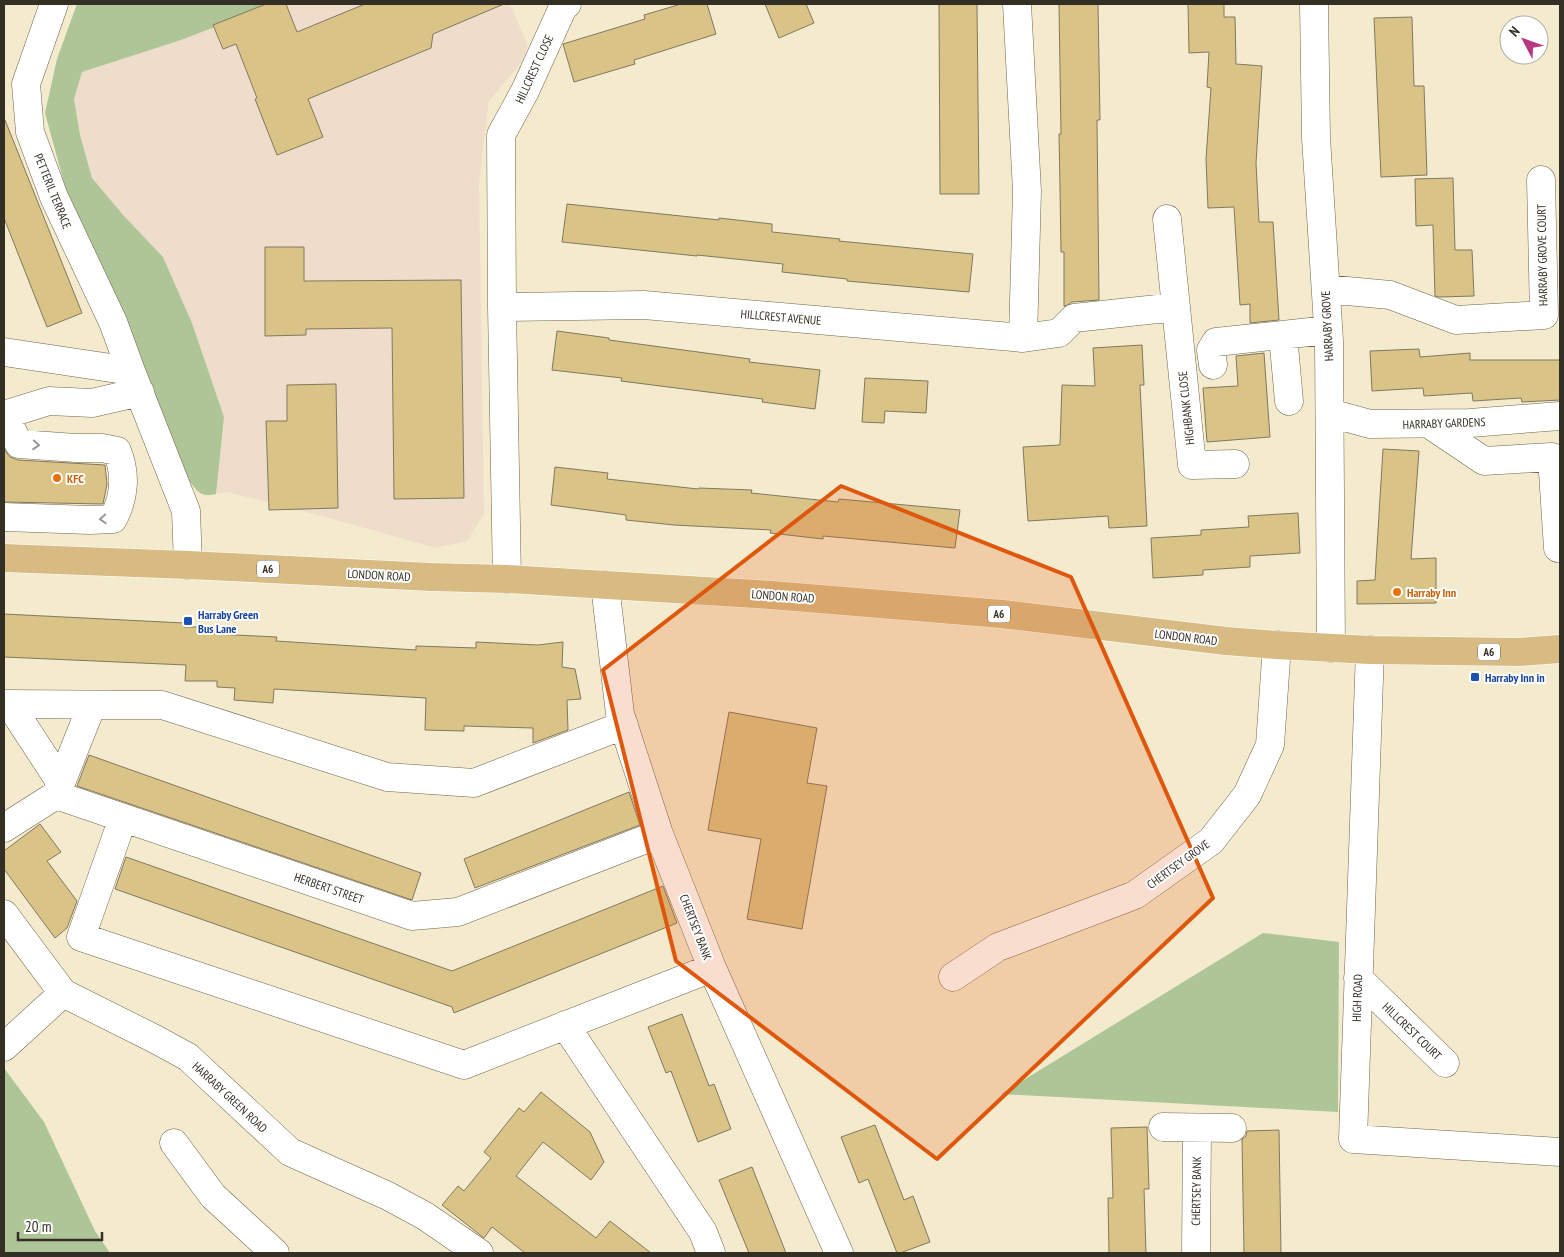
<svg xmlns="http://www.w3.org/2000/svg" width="1564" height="1257" font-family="'PT Sans Narrow',sans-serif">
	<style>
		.industrial { fill: #efddcc }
		.green { fill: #aec597 }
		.building { fill: #d9c387; stroke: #82785e }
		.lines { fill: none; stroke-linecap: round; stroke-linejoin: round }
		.minor-casing { stroke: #6f654c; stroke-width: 29 }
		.major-casing { stroke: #fff; stroke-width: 29 }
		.minor { stroke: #fff; stroke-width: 28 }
		.major { stroke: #d7bb83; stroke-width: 28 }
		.oneway { stroke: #999792 }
		.marked { fill: #df570d; fill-opacity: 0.2; stroke: #df570d; stroke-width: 4; stroke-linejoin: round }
		.food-dot { fill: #e8710a; stroke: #fff; stroke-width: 2 }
		.transit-dot { fill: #1a4fb4; stroke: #fff; stroke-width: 2 }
		.labels { text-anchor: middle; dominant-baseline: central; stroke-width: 4; stroke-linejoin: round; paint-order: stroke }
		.shield { fill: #fff; stroke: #706d66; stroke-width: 1 }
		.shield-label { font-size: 11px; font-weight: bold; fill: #332f24 }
		.street-label { font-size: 12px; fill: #332f24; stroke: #fff }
		.food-label { font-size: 12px; font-weight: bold; fill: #c56008; stroke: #fff; text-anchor: start }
		.transit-label { font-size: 12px; font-weight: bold; fill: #164399; stroke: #fff; text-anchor: start }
	</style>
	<rect width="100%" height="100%" fill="#f4eacd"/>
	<path class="industrial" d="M 275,4 L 510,4 L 528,46 L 521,63 L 489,101 L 479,181 L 484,514 L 467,541 L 436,548 L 318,515 L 227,492 L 216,494 L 224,417 L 192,323 L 163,257 L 124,216 L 92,178 L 80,135 L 74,99 L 82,72 L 181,40 Z"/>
	<path class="green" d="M 77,4 L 275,4 L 181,40 L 82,72 L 74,99 L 80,135 L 92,178 L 124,216 L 163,257 L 192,323 L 224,417 L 216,494 C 200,498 197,491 188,479 L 115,370 L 45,113 L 57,59 Z
		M 1263,933 L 1339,942 L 1338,1112 L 1001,1094 Z
		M 4,1068 L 44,1122 L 95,1231 L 110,1253 L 4,1253 Z"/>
	<path class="building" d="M 266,4 L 286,4 L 297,32 L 365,4 L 504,4 L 433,34 L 431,48 L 308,99 L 323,137 L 277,155 L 255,99 L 257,98 L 236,44 L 223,49 L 213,25 Z
		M 681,4 L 707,4 L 716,34 L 634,60 L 635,64 L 574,82 L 563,44 L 645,19 L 644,15 Z
		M 765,4 L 806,4 L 814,23 L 779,38 Z
		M 939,4 L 977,4 L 979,194 L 940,194 Z
		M 1059,4 L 1098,4 L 1100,120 L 1097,120 L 1099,300 L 1072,302 L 1066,306 L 1064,306 L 1064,252 L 1061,252 L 1060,187 L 1059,134 L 1061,134 Z
		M 1188,4 L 1224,4 L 1224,17 L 1235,17 L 1236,64 L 1262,66 L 1256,163 L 1259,222 L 1273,222 L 1279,320 L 1250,323 L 1250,304 L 1240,305 L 1234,207 L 1208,208 L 1206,159 L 1211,88 L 1207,87 L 1209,52 L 1189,53 Z
		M 1412,17 L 1414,86 L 1424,86 L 1427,175 L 1381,177 L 1374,18 Z
		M 5,120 L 82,313 L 47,327 L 4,218 L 4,121 Z
		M 1453,178 L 1455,250 L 1472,250 L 1474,296 L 1440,297 L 1435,296 L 1433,225 L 1416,226 L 1415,179 Z
		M 567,204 L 719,220 L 719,218 L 772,224 L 772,232 L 840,239 L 839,241 L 973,254 L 969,292 L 847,281 L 847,279 L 782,272 L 783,264 L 697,255 L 697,256 L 562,242 Z
		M 265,247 L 304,247 L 304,281 L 461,280 L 464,498 L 394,499 L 392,328 L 306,329 L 306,335 L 265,336 Z
		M 557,331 L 609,338 L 609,340 L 750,359 L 749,362 L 820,370 L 815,409 L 762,402 L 763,399 L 621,381 L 622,378 L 552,370 Z
		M 1142,345 L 1144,385 L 1140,385 L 1147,526 L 1109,528 L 1108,516 L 1028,521 L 1023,447 L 1060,445 L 1062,385 L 1095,386 L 1093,348 Z
		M 1419,349 L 1420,357 L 1470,353 L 1470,360 L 1560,360 L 1560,400 L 1522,402 L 1521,398 L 1473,401 L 1472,393 L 1424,396 L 1423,388 L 1372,391 L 1370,351 Z
		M 1264,353 L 1270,437 L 1207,442 L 1203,388 L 1238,386 L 1236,356 Z
		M 865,378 L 928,381 L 926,413 L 885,411 L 884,423 L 862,422 Z
		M 336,384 L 338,508 L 269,510 L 266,421 L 287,421 L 287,385 Z
		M 4,449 L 10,457 L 18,460 L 105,465 L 107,484 L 103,504 L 4,502 Z
		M 1383,449 L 1419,451 L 1411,559 L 1436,558 L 1436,603 L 1357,604 L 1357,581 L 1375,580 Z
		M 555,467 L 608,473 L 607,479 L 698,489 L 699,488 L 752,490 L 751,493 L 838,502 L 839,499 L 960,510 L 955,548 L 823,536 L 823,539 L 770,533 L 771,530 L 674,525 L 626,520 L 626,515 L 551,505 Z
		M 1298,513 L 1300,553 L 1250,556 L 1250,567 L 1203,570 L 1203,575 L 1153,578 L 1151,538 L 1201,535 L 1201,530 L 1249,527 L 1248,516 Z
		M 4,614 L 184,623 L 184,627 L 215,627 L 214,634 L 277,637 L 276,641 L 416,650 L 416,646 L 476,648 L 476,642 L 538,645 L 563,642 L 562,667 L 575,669 L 581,699 L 567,700 L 568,730 L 533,743 L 533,728 L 464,726 L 464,731 L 425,730 L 426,698 L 274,689 L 273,703 L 234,700 L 235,688 L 217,687 L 217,681 L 185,681 L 186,665 L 4,657 Z
		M 729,712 L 817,728 L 807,783 L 827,786 L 802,929 L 747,919 L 761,839 L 708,830 Z
		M 89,755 L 421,873 L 412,900 L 77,786 Z
		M 629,792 L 640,825 L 475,888 L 464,859 Z
		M 40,824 L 61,852 L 47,861 L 77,901 L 67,928 L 55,938 L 4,869 L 4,851 Z
		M 126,857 L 452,971 L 663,886 L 677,923 L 454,1013 L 452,1007 L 115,889 Z
		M 682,1014 L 709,1086 L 714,1084 L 731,1129 L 698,1142 L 671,1071 L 666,1073 L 648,1027 Z
		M 541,1092 L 590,1132 L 604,1162 L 591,1180 L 543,1142 L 516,1176 L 596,1238 L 610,1221 L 651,1253 L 525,1253 L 492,1227 L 484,1238 L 442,1205 L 458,1186 L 464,1191 L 491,1158 L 484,1152 L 519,1108 L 524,1112 Z
		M 875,1125 L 904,1200 L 913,1196 L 930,1242 L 900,1253 L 897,1253 L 868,1179 L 859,1183 L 841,1137 Z
		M 1147,1127 L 1149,1189 L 1144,1189 L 1146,1253 L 1109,1253 L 1108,1198 L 1113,1198 L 1111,1128 Z
		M 1279,1130 L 1281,1253 L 1244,1253 L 1242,1139 L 1246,1136 L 1247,1131 Z
		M 752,1167 L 786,1253 L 749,1253 L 719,1180 Z"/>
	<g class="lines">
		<defs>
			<path id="minor" d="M 54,4 L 26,84 L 30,132 L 54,197 L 113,322 L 131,371
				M 1017,4 L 1027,191 L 1023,338
				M 1314,4 L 1316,138 L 1329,341 L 1331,648
				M 1167,219 L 1192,465 L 1235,464
				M 1326,289 L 1390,295 L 1456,320 L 1544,315 L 1541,180
				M 502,307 L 644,305 L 1023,338 L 1059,333 L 1074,318 L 1176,307
				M 1283,335 L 1289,401
				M 4,352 L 131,371 L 186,511 L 188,565
				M 1213,365 L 1211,350 L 1216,342 L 1328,330
				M 1330,413 L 1370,424 L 1470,423 L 1560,416
				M 1429,424 L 1484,461 L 1552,457 L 1558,548
				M 4,517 L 90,520 L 113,519 C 125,497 126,473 117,451 L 102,448 L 76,448 L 19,444 L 4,415 L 49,401 L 92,403 L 140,392
				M 507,579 L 502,307 L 501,135 L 525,91 L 564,5 L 567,4
				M 605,585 L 620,714 L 659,834 L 712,968 L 839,1253
				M 1370,650 L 1353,1139 L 1560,1152
				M 4,704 L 162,705 L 387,777 L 474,783 L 624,725
				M 10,705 L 61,783
				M 56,795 L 92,705
				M 123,818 L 81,937 L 464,1065 L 712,968
				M 4,828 L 56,795 L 412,916 L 458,912 L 659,834
				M 4,914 L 63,993 L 155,1039 L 188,1057 L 290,1152 L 388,1196 L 425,1216 L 479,1253
				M 953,977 L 998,947 L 1135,895 L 1211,841 L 1247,795 L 1270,745 L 1277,645
				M 1358,978 L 1445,1063
				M 565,1025 L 703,1232 L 711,1253
				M 4,1047 L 63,993
				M 1163,1127 L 1232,1128
				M 174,1143 L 213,1196 L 275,1253
				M 1196,1253 L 1197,1128"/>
			<path id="major" d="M 4,558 L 188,565 L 431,577 L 507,579 L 771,595 L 1002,614 L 1226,641 L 1277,645 L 1370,650 L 1519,652 L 1560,649"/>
		</defs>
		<use href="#minor" class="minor-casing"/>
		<use href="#major" class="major-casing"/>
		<use href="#minor" class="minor"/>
		<use href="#major" class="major"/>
	</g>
	<defs><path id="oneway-chevron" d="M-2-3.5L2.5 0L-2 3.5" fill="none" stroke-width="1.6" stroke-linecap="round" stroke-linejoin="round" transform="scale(1.25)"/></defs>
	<g class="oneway">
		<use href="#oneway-chevron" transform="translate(36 445) rotate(4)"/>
		<use href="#oneway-chevron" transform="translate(103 519) rotate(177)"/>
	</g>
	<path class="marked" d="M 841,486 L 1071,577 L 1213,898 L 937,1159 L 676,961 L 603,670 Z"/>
	<g class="food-dot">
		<circle cx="57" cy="478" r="5"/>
		<circle cx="1397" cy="592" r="5"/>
	</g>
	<g class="transit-dot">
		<rect x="183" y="616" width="10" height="10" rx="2.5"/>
		<rect x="1470" y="672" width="10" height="10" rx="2.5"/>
	</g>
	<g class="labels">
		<g class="shield">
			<rect x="257" y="560.5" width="22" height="17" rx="4"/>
			<rect x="988" y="605.5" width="22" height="17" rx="4"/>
			<rect x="1478" y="643.5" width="22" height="17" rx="4"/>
		</g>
		<g class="shield-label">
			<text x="268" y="569">A6</text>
			<text x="999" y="614">A6</text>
			<text x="1489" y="652">A6</text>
		</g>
		<g class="street-label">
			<text transform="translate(534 69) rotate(-65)">HILLCREST CLOSE</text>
			<text transform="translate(53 191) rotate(68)">PETTERIL TERRACE</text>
			<text transform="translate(1542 255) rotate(-91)">HARRABY GROVE COURT</text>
			<text transform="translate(781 317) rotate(5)">HILLCREST AVENUE</text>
			<text transform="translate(1327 326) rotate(-93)">HARRABY GROVE</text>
			<text transform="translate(1186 408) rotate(-96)">HIGHBANK CLOSE</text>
			<text transform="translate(1444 423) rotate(-2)">HARRABY GARDENS</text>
			<text transform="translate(379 575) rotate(3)">LONDON ROAD</text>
			<text transform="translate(783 596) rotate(4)">LONDON ROAD</text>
			<text transform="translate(1186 637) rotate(7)">LONDON ROAD</text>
			<text transform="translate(1178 864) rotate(-36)">CHERTSEY GROVE</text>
			<text transform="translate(329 888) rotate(19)">HERBERT STREET</text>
			<text transform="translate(696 927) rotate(69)">CHERTSEY BANK</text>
			<text transform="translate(1357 998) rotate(-88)">HIGH ROAD</text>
			<text transform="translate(1412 1031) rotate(44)">HILLCREST COURT</text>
			<text transform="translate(230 1097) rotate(43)">HARRABY GREEN ROAD</text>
			<text transform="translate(1196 1191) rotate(-89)">CHERTSEY BANK</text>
		</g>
		<g class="food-label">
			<text x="67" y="478">KFC</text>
			<text x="1407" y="592">Harraby Inn</text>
		</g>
		<g class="transit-label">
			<text x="198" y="614">Harraby Green<tspan x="198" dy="14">Bus Lane</tspan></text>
			<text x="1485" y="677">Harraby Inn in</text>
		</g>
	</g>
	<rect width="1564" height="1257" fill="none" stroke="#332f24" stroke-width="10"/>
	<g transform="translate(1524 40) rotate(311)"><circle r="24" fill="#ffffff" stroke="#adaca7"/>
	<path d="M0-4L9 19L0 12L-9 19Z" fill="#b83781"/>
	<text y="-8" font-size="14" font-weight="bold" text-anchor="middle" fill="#332f24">N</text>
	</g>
	<path d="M18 1232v8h84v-8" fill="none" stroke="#332f24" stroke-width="2.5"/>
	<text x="25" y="1232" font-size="15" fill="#332f24" stroke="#ffffff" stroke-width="4" paint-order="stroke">20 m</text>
</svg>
